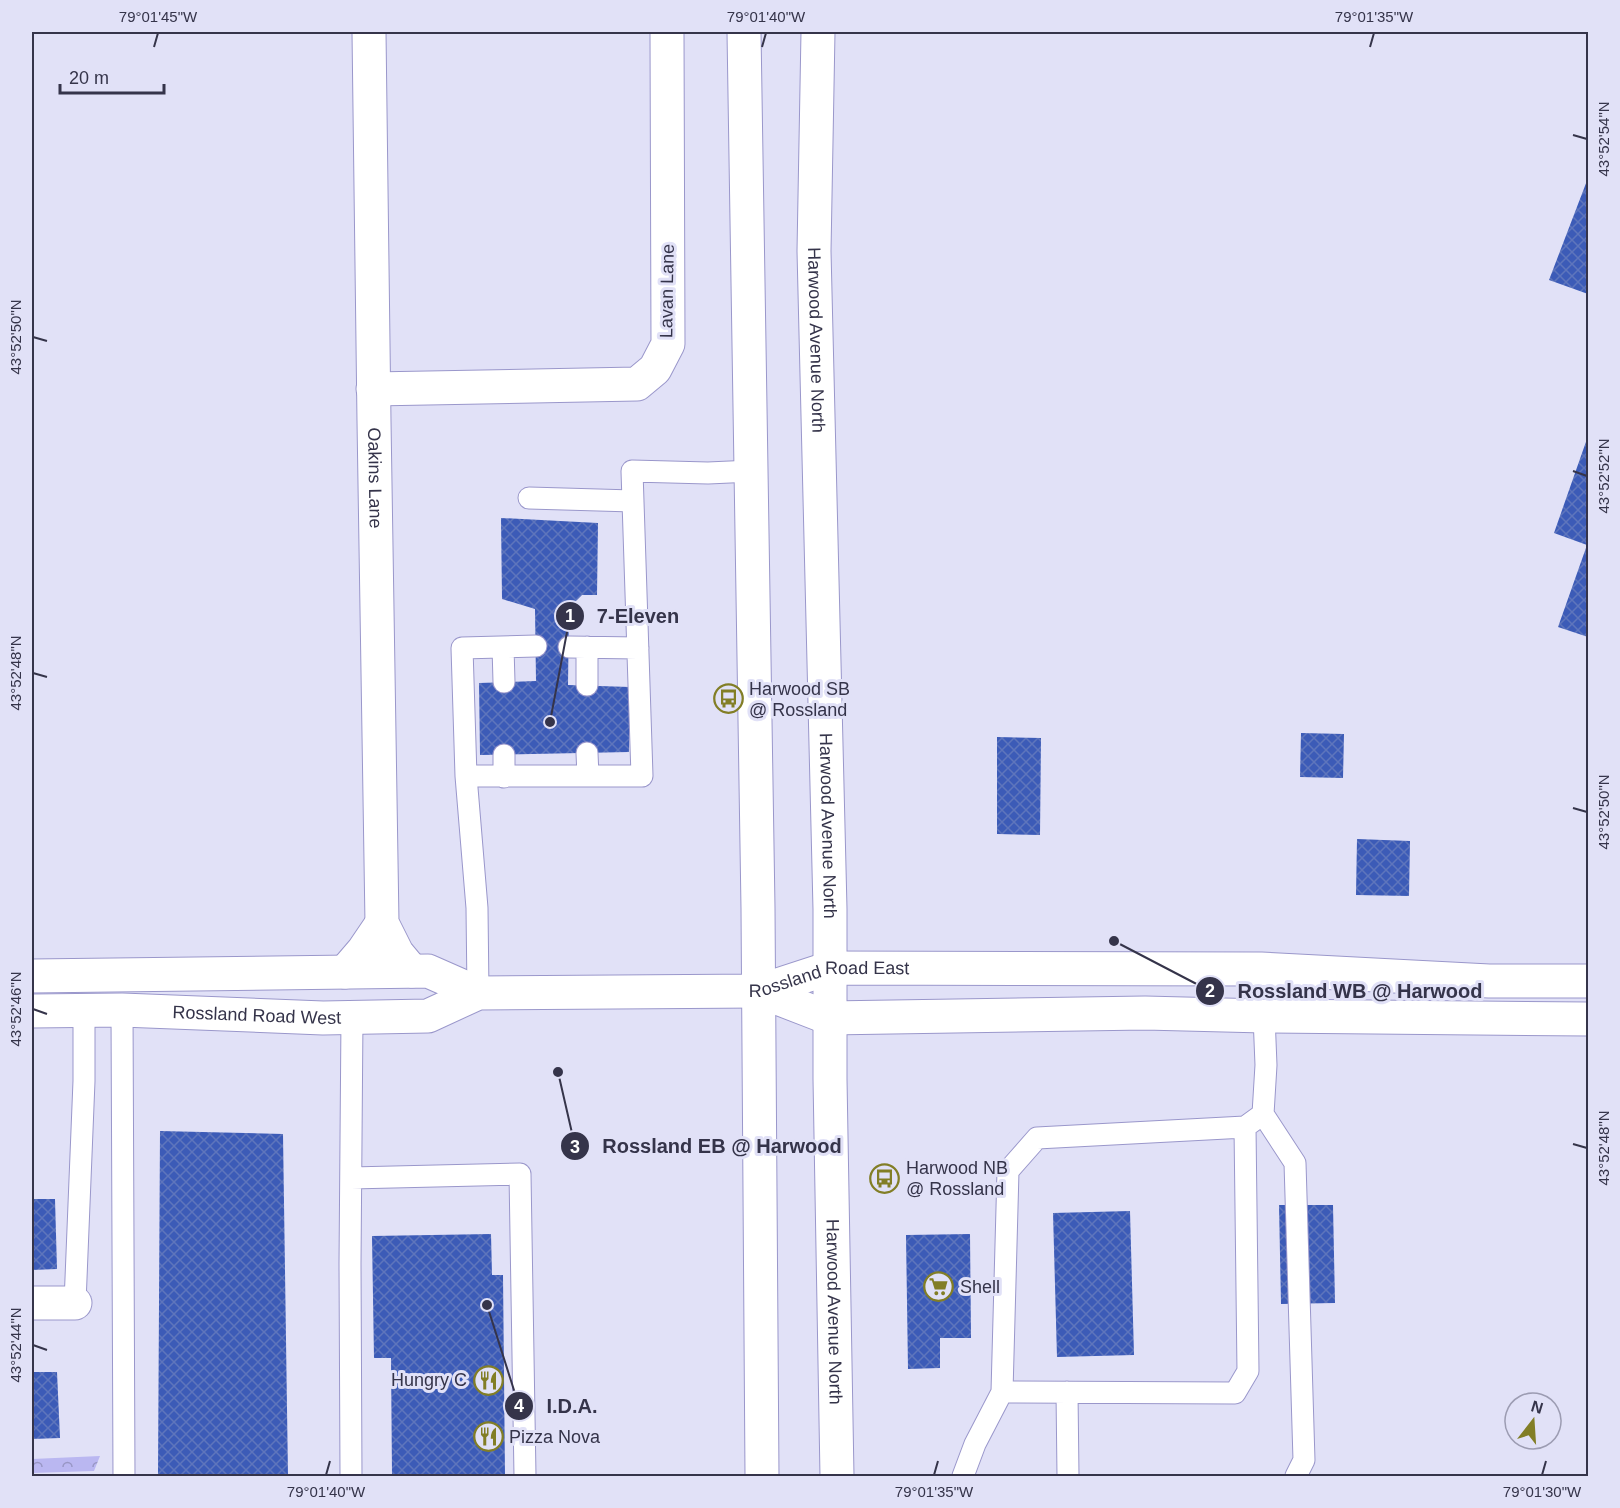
<svg xmlns="http://www.w3.org/2000/svg" width="1620" height="1508" font-family="Helvetica,sans-serif">
	<style>
		.forest { fill: url(#forest-crowns) }
		.building { fill: url(#building-cross-hatch) }
		.lines { fill: none; stroke-linecap: round; stroke-linejoin: round }
		.service-casing { stroke: #9a97cb; stroke-width: 23 }
		.minor-casing { stroke: #9a97cb; stroke-width: 35 }
		.secondary-casing { stroke: #9a97cb; stroke-width: 35 }
		.service { stroke: #fff; stroke-width: 21 }
		.minor { stroke: #fff; stroke-width: 33 }
		.secondary { stroke: #fff; stroke-width: 33 }
		.ticks { fill: none; stroke: #35344a; stroke-width: 2 }
		.labels { text-anchor: middle; dominant-baseline: central; stroke-width: 6; stroke-linejoin: round; paint-order: stroke }
		.street-label { font-size: 18px; fill: #35344a; stroke: #e1e1f7 }
		.poi-label { font-size: 18px; fill: #35344a; stroke: #e1e1f7; text-anchor: start }
		.leader { fill: none; stroke: #35344a; stroke-width: 2 }
		.callout-dot { fill: #35344a; stroke: #e1e1f7; stroke-width: 2 }
		.mark-label { font-size: 18px; text-anchor: middle; font-weight: bold; fill: #fff }
		.callout-label { font-size: 20px; text-anchor: middle; font-weight: bold; fill: #35344a; stroke: #e1e1f7; stroke-width: 6; stroke-linejoin: round; paint-order: stroke }
		.neatline { fill: none; stroke: #35344a; stroke-width: 2 }
		.ticks-label { font-size: 15px; text-anchor: middle; fill: #35344a }
	</style>
	<defs>
		<pattern id="forest-crowns" width="20" height="18" patternUnits="userSpaceOnUse" patternTransform="scale(1.5)"><rect width="20" height="18" fill="#bab7f1"/><path d="M2 6a3 3 0 1 1 6 0M12 15a3 3 0 1 1 6 0" fill="none" stroke="#9896c5"/></pattern>
		<pattern id="building-cross-hatch" width="8" height="8" patternUnits="userSpaceOnUse" patternTransform="scale(1.5)"><rect width="8" height="8" fill="#3c5bb7"/><path d="M0 0l8 8M0 8l8-8" fill="none" stroke="#5e75bc"/></pattern>
	</defs>
	<rect width="100%" height="100%" fill="#e1e1f7"/>
	<path class="forest" d="M 100,1456 L 94,1471 L 32,1473 L 32,1459 Z"/>
	<path class="building" d="M 1588,178 L 1588,294 L 1549,280 Z
		M 1588,436 L 1588,637 L 1558,627 L 1587,545 L 1554,533 Z
		M 501,518 L 598,523 L 597,595 L 582,595 L 569,608 L 568,685 L 630,687 L 629,752 L 480,755 L 479,683 L 536,681 L 535,609 L 502,599 Z
		M 1301,733 L 1344,734 L 1343,778 L 1300,777 Z
		M 997,737 L 1041,738 L 1040,835 L 997,834 Z
		M 1357,839 L 1410,841 L 1409,896 L 1356,895 Z
		M 160,1131 L 283,1134 L 288,1476 L 158,1476 Z
		M 32,1199 L 55,1199 L 57,1269 L 32,1270 Z
		M 1279,1205 L 1333,1205 L 1335,1303 L 1281,1304 Z
		M 1130,1211 L 1134,1355 L 1057,1357 L 1053,1213 Z
		M 491,1234 L 492,1275 L 503,1275 L 505,1476 L 392,1476 L 391,1358 L 374,1358 L 372,1236 Z
		M 970,1234 L 971,1338 L 940,1338 L 940,1368 L 908,1369 L 906,1235 Z
		M 32,1372 L 57,1372 L 60,1438 L 32,1439 Z"/>
	<g class="lines">
		<defs>
			<path id="service" d="M 529,498 L 633,501
				M 503,647 L 504,682
				M 569,647 L 638,648
				M 587,647 L 587,685
				M 587,753 L 588,776
				M 504,755 L 504,777
				M 466,776 L 462,648 L 536,646
				M 478,993 L 477,908 L 466,776 L 642,776 L 632,471 L 708,473 L 752,471
				M 122,1010 L 124,1476
				M 1263,1114 L 1295,1163 L 1304,1460 L 1296,1476
				M 351,1178 L 520,1174 L 525,1476
				M 75,1303 L 84,1081 L 84,1010
				M 1002,1392 L 1235,1393 L 1248,1371 L 1245,1127
				M 1067,1392 L 1068,1476
				M 351,1476 L 350,1263 L 352,1017
				M 963,1476 L 975,1444 L 1002,1392 L 1008,1171 L 1037,1138 L 1245,1127 L 1263,1114 L 1266,1065 L 1264,1016"/>
			<g id="minor">
				<path id="s1" d="M 369,32 L 374,421 L 382,923 L 397,953 L 412,971"/>
				<path d="M 373,389 L 637,384 L 655,369 L 668,344 L 667,32"/>
				<path d="M 345,972 L 363,951 L 382,923"/>
				<path d="M 32,1303 L 75,1303"/>
			</g>
			<g id="secondary">
				<path d="M 744,32 L 758,908 L 762,1476"/>
				<path id="s2" d="M 818,32 L 814,251 L 830,909 L 830,1079 L 837,1476"/>
				<path d="M 32,976 L 428,971 L 478,993"/>
				<path d="M 759,991 L 829,1018 L 1145,1013 L 1264,1016 L 1588,1019"/>
				<path id="s3" d="M 32,1011 L 122,1010 L 323,1018 L 428,1016 L 478,993 L 759,991 L 830,968 L 1261,969 L 1489,981 L 1588,981"/>
			</g>
		</defs>
		<use href="#service" class="service-casing"/>
		<use href="#minor" class="minor-casing"/>
		<use href="#secondary" class="secondary-casing"/>
		<use href="#service" class="service"/>
		<use href="#minor" class="minor"/>
		<use href="#secondary" class="secondary"/>
	</g>
	<path class="ticks" d="M 154,47 L 158,33M 762,47 L 766,33M 1370,47 L 1374,33M 1573,135 L 1587,139M 33,337 L 47,341M 1573,471 L 1587,476M 33,673 L 47,677M 1573,808 L 1587,812M 33,1009 L 47,1014M 1573,1144 L 1587,1148M 33,1345 L 47,1350M 326,1475 L 330,1461M 934,1475 L 938,1461M 1542,1475 L 1546,1461"/>
	<defs>
		<symbol id="bus-ring" viewBox="-11 -11 22 22"><circle r="9.5" fill="#e1e1f7" stroke="#827e26" stroke-width="1.5"/><path d="M-5-6H5V4H4V6H2V4H-2V6H-4V4H-5ZM-3.5-4V0h7V-4ZM-3.5 1.2v1.5H-2V1.2ZM2 1.2v1.5H3.5V1.2Z" fill="#827e26"/></symbol>
		<symbol id="supermarket-ring" viewBox="-11 -11 22 22"><circle r="9.5" fill="#e1e1f7" stroke="#827e26" stroke-width="1.5"/><path d="M-6-5.5h2.5l.6 2H6L4.5 2H-2.5L-4.4-4H-6ZM-1.5 3.2a1.3 1.3 0 1 0 .1 0ZM3 3.2a1.3 1.3 0 1 0 .1 0Z" fill="#827e26"/></symbol>
		<symbol id="restaurant-ring" viewBox="-11 -11 22 22"><circle r="9.5" fill="#e1e1f7" stroke="#827e26" stroke-width="1.5"/><path d="M-5-6h1v4h1v-4h1v4h1v-4h1v5L-1.5 .5V6h-2V.5L-5-1ZM5-6V6H3V1.5H1.5Q1.5-4 5-6Z" fill="#827e26"/></symbol>
	</defs>
	<g fill-rule="evenodd">
		<use href="#bus-ring" x="712" y="682" width="33" height="33"/>
		<use href="#bus-ring" x="868" y="1162" width="33" height="33"/>
		<use href="#supermarket-ring" x="922" y="1270" width="33" height="33"/>
		<use href="#restaurant-ring" x="472" y="1364" width="33" height="33"/>
		<use href="#restaurant-ring" x="472" y="1420" width="33" height="33"/>
	</g>
	<g class="labels">
		<g class="street-label">
			<text transform="translate(667 291) rotate(-89)">Lavan Lane</text>
			<text stroke="none"><textPath href="#s2" startOffset="308">Harwood Avenue North</textPath></text>
			<text stroke="none"><textPath href="#s1" startOffset="446">Oakins Lane</textPath></text>
			<text stroke="none"><textPath href="#s2" startOffset="794">Harwood Avenue North</textPath></text>
			<text stroke="none"><textPath href="#s3" startOffset="804">Rossland Road East</textPath></text>
			<text stroke="none"><textPath href="#s3" startOffset="225">Rossland Road West</textPath></text>
			<text stroke="none"><textPath href="#s2" startOffset="1280">Harwood Avenue North</textPath></text>
		</g>
		<g class="poi-label">
			<text x="749" y="689">Harwood SB<tspan x="749" dy="21">@ Rossland</tspan></text>
			<text x="906" y="1168">Harwood NB<tspan x="906" dy="21">@ Rossland</tspan></text>
			<text x="960" y="1287">Shell</text>
			<text x="467" y="1380" text-anchor="end">Hungry C</text>
			<text x="509" y="1437">Pizza Nova</text>
		</g>
	</g>
	<path class="leader" d="M550 722L570 616M1114 941L1210 991M558 1072L575 1146M487 1305L519 1406"/>
	<g class="callout-dot">
		<circle cx="550" cy="722" r="6"/>
		<circle cx="1114" cy="941" r="6"/>
		<circle cx="558" cy="1072" r="6"/>
		<circle cx="487" cy="1305" r="6"/>
		<circle cx="570" cy="616" r="15"/>
		<circle cx="1210" cy="991" r="15"/>
		<circle cx="575" cy="1146" r="15"/>
		<circle cx="519" cy="1406" r="15"/>
	</g>
	<g class="mark-label">
		<text x="570" y="622">1</text>
		<text x="1210" y="997">2</text>
		<text x="575" y="1153">3</text>
		<text x="519" y="1412">4</text>
	</g>
	<g class="callout-label">
		<text x="638" y="623">7-Eleven</text>
		<text x="1360" y="998">Rossland WB @ Harwood</text>
		<text x="722" y="1153">Rossland EB @ Harwood</text>
		<text x="572" y="1413">I.D.A.</text>
	</g>
	<rect width="1620" height="1508" fill="none" stroke="#e1e1f7" stroke-width="66"/>
	<g transform="translate(1533 1421) rotate(17)"><circle r="28" fill="#e1e1f7" stroke="#9c9cb2" stroke-width="1.5"/>
	<path d="M0-4.5L10 22L0 15L-10 22Z" fill="#827e26"/>
	<text y="-9" font-size="16" font-weight="bold" text-anchor="middle" fill="#35344a">N</text>
	</g>
	<path d="M60 84v9h104v-9" fill="none" stroke="#35344a" stroke-width="3"/>
	<text x="69" y="84" font-size="18" fill="#35344a" stroke="#e1e1f7" stroke-width="4.5" paint-order="stroke">20 m</text>
	<rect x="33" y="33" width="1554" height="1442" class="neatline"/>
	<g class="ticks-label">
		<text x="158" y="22">79°01'45"W</text>
		<text x="766" y="22">79°01'40"W</text>
		<text x="1374" y="22">79°01'35"W</text>
		<text transform="translate(1604 139) rotate(-90)" y="5">43°52'54"N</text>
		<text transform="translate(16 337) rotate(-90)" y="5">43°52'50"N</text>
		<text transform="translate(1604 476) rotate(-90)" y="5">43°52'52"N</text>
		<text transform="translate(16 673) rotate(-90)" y="5">43°52'48"N</text>
		<text transform="translate(1604 812) rotate(-90)" y="5">43°52'50"N</text>
		<text transform="translate(16 1009) rotate(-90)" y="5">43°52'46"N</text>
		<text transform="translate(1604 1148) rotate(-90)" y="5">43°52'48"N</text>
		<text transform="translate(16 1345) rotate(-90)" y="5">43°52'44"N</text>
		<text x="326" y="1497">79°01'40"W</text>
		<text x="934" y="1497">79°01'35"W</text>
		<text x="1542" y="1497">79°01'30"W</text>
	</g>
</svg>
